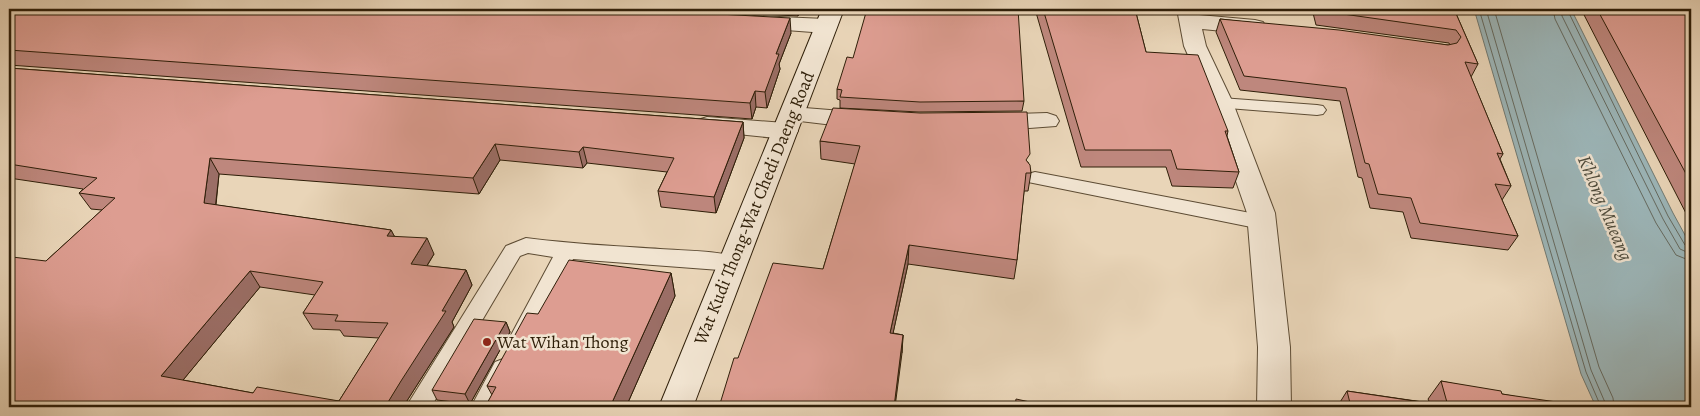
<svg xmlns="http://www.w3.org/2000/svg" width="1700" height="416" font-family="Alegreya,serif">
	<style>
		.water { fill: #9cb6b9; stroke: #707972 }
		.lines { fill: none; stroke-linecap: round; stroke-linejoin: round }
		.shore { stroke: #656a60; stroke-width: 1 }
		.service-casing { stroke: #5d4c34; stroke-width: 2 }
		.minor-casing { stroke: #5d4c34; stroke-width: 2 }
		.secondary-casing { stroke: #2e1e08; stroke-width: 2 }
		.service { fill: #f1e4d1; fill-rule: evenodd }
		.minor { fill: #f1e4d1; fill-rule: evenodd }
		.secondary { fill: #f1e4d1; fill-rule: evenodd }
		.wall { fill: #be877d; stroke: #2e1e08; fill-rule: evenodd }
		.shaded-wall { fill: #9b6e66; stroke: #2e1e08 }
		.building { fill: #dd9d91; stroke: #2e1e08; fill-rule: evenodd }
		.poi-dot { fill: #8f2418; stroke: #f1e4d1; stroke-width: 2 }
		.labels { text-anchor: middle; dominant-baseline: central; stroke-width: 5; stroke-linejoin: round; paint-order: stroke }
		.street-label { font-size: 18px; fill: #2e1e08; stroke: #f1e4d1 }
		.poi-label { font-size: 18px; fill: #2e1e08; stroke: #f1e4d1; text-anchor: start }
		.water-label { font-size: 19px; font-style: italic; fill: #4f4c3d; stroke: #f1e4d1 }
	</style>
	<rect width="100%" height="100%" fill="#e9d5b8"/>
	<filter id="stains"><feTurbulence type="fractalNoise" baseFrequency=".004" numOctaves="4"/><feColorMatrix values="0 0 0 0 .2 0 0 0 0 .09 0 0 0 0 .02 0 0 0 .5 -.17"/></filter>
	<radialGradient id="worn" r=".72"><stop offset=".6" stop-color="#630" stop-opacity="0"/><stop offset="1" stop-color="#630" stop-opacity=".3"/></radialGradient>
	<path class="water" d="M 1474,9 L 1571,9 L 1673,213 L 1691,246 L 1691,407 L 1596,407 L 1581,374 Z"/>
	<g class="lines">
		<path class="shore" d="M 1479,9 L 1586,372 L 1601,407
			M 1486,9 L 1591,370 L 1607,407
			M 1494,9 L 1599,367 L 1613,398 L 1614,407
			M 1553,9 L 1555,19 L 1656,223 L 1676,255 L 1691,261
			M 1561,9 L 1562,16 L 1663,219 L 1680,249 L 1691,254
			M 1567,9 L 1668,216 L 1685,245 L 1691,247"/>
		<defs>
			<path id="service" d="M 1221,98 L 1317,105 L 1323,106 L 1326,110 L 1323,114 L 1317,115 L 1215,107 L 1212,103 L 1215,99 Z
				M 1035,172 L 1261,215 L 1268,217 L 1271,222 L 1268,227 L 1261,229 L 1028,182 L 1025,178 L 1028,174 Z
				M 526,238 C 571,244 615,246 660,249 C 687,251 715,250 741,258 L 744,263 L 741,268 L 733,271 L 573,259 L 529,343 L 521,346 L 513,343 L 510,337 L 553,257 L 528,253 L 520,256 L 431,407 L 406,407 L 506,246 Z
				M 503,359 L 511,362 L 515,369 L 495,407 L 471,407 L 495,362 Z"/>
			<path id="minor" d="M 1177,9 L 1197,9 L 1199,15 L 1255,20 L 1263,22 L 1266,27 L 1263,32 L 1255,34 L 1202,29 L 1206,46 L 1233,103 L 1275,213 L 1290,347 L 1291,407 L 1257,407 L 1258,347 L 1247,213 L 1209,103 L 1184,46 Z
				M 754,16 L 826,19 L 834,21 L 837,26 L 834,31 L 826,33 L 746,27 L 743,22 L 746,17 Z
				M 792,107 L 867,113 L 876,116 L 879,121 L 876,126 L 867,129 L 783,119 L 780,114 L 783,109 Z
				M 1047,113 L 1056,116 L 1059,121 L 1056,126 L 990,131 L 981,128 L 978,123 L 981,118 L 990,115 Z
				M 707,117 L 785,123 L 794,125 L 798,131 L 794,137 L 785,139 L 698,130 L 695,125 L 698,120 Z"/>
			<path id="secondary" d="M 822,9 L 844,9 L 693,407 L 659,407 Z"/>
		</defs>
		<use href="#service" class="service-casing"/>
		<use href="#minor" class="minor-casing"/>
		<use href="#secondary" class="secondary-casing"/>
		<use href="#service" class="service"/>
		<use href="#minor" class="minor"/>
		<use href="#secondary" class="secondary"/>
	</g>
	<path class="wall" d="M 9,9 L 791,33 L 779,64 L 780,69 L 767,108 L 756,107 L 752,119 L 9,65 Z
		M 663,9 L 801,9 L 798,16 Z
		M 1035,9 L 1135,9 L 1146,52 L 1228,131 L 1227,136 L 1239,172 L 1233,188 L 1172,186 L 1166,167 L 1081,167 Z
		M 1312,9 L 1454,9 L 1478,64 L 1471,77 L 1503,154 L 1500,159 L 1511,186 L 1502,200 L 1518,236 L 1508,250 L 1411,238 L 1403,212 L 1370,208 L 1362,178 L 1358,177 L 1340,101 L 1240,90 L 1216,32 L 1220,19 L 1448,45 L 1450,45 L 1449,43 L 1316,25 Z
		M 1581,9 L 1691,9 L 1691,223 Z
		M 9,68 L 743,122 L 744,138 L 716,213 L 661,207 L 658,191 L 667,172 L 587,163 L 583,168 L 500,160 L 479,194 L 219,174 L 216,205 L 391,230 L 394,236 L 434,254 L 427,266 L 466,270 L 472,285 L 452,322 L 454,327 L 403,407 L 9,407 L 46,261 L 102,210 L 91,209 L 79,193 L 83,189 L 9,178 ZM 260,287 L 315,295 L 303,313 L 313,329 L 340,330 L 344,336 L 379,338 L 339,401 L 253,393 L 183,380 Z
		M 837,89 L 1024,101 L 1022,111 L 919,112 L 840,108 L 840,100 L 837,99 Z
		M 820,141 L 1028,162 L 1031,173 L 1028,191 L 1024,191 L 1017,260 L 1014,279 L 908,264 L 893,333 L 903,335 L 902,353 L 738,358 L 823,269 L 855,164 L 821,159 Z
		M 671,273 L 675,296 L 626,407 L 485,407 L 492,395 L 487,386 L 538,314 Z
		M 506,322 L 510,332 L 470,404 L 437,400 L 432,390 Z
		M 1441,381 L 1502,394 L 1571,407 L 1337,407 L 1347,391 L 1430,403 L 1428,399 Z"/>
	<path class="shaded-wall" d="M 798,9 L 801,9 L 798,16 Z
		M 790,18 L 791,33 L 779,64 L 780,69 L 767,108 L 765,92 L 776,54 Z
		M 755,91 L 756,107 L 752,119 L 750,103 Z
		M 743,122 L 744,138 L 716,213 L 714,197 Z
		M 495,144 L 500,160 L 479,194 L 473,178 Z
		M 583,147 L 587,163 L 583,168 L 579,152 Z
		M 210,158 L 219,174 L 214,219 L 204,203 Z
		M 391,230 L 399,245 L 387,236 Z
		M 427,238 L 434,254 L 418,280 L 411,264 Z
		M 909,245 L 908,264 L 889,352 L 890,333 Z
		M 466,270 L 472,285 L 452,322 L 454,327 L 403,407 L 385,407 Z
		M 250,271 L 260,287 L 174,391 L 161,376 Z
		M 671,273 L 675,296 L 626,407 L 610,407 Z
		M 506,322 L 510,332 L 470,404 L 465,394 Z
		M 903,335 L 902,353 L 895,407 L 894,407 Z"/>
	<path class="building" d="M 9,9 L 629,9 L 790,18 L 776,54 L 779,54 L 765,92 L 755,91 L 750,103 L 9,50 Z
		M 867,9 L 1018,9 L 1024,101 L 920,102 L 840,97 L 842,90 L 837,89 L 847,57 L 853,58 Z
		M 1043,9 L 1135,9 L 1146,52 L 1198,55 L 1228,131 L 1225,131 L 1239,172 L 1177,169 L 1171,150 L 1085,150 Z
		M 1321,9 L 1454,9 L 1478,64 L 1465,62 L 1503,154 L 1497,153 L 1511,186 L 1495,184 L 1518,236 L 1420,223 L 1411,198 L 1378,194 L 1369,164 L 1365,163 L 1346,88 L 1244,76 L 1220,19 L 1339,30 L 1448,45 L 1457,43 L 1461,37 L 1456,30 L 1322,11 Z
		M 1597,9 L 1691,9 L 1691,183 Z
		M 9,68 L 743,122 L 714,197 L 658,191 L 674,158 L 583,147 L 579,152 L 495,144 L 473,178 L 210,158 L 204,203 L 391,230 L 387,236 L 427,238 L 411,264 L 466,270 L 442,311 L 446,311 L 401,381 L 385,407 L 9,407 L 9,260 L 12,257 L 46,261 L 115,198 L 79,193 L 97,178 L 9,164 ZM 250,271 L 323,282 L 303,313 L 338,315 L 335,321 L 388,323 L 339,401 L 257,387 L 253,393 L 161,376 Z
		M 833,108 L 920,113 L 1027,112 L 1030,154 L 1026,160 L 1030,165 L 1031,173 L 1026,173 L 1017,260 L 909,245 L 890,333 L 903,335 L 894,407 L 719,407 L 734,358 L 738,358 L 773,263 L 823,269 L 860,146 L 820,141 Z
		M 569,260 L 671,273 L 610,407 L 485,407 L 496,387 L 487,386 L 527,313 L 538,314 Z
		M 474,319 L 506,322 L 465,394 L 432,390 Z
		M 1441,381 L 1501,391 L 1502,394 L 1570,404 L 1571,407 L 1351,407 L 1347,391 L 1448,406 Z
		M 1016,399 L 1053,407 L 1015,407 Z"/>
	<circle class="poi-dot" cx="487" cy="342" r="5"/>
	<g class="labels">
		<g class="street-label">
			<text transform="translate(754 208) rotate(-68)">Wat Kudi Thong-Wat Chedi Daeng Road</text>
		</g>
		<g class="poi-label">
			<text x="497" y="342">Wat Wihan Thong</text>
		</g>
		<g class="water-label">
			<text transform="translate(1605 208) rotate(67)">Khlong Mueang</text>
		</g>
	</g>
	<rect width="1700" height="416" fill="none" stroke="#e9d5b8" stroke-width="30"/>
	<rect x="10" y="10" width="1680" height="396" fill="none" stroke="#2e1e08" stroke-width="2.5"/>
	<rect x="15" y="15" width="1670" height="386" fill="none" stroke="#2e1e08"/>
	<rect width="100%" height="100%" filter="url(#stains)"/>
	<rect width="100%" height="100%" fill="url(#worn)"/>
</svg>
